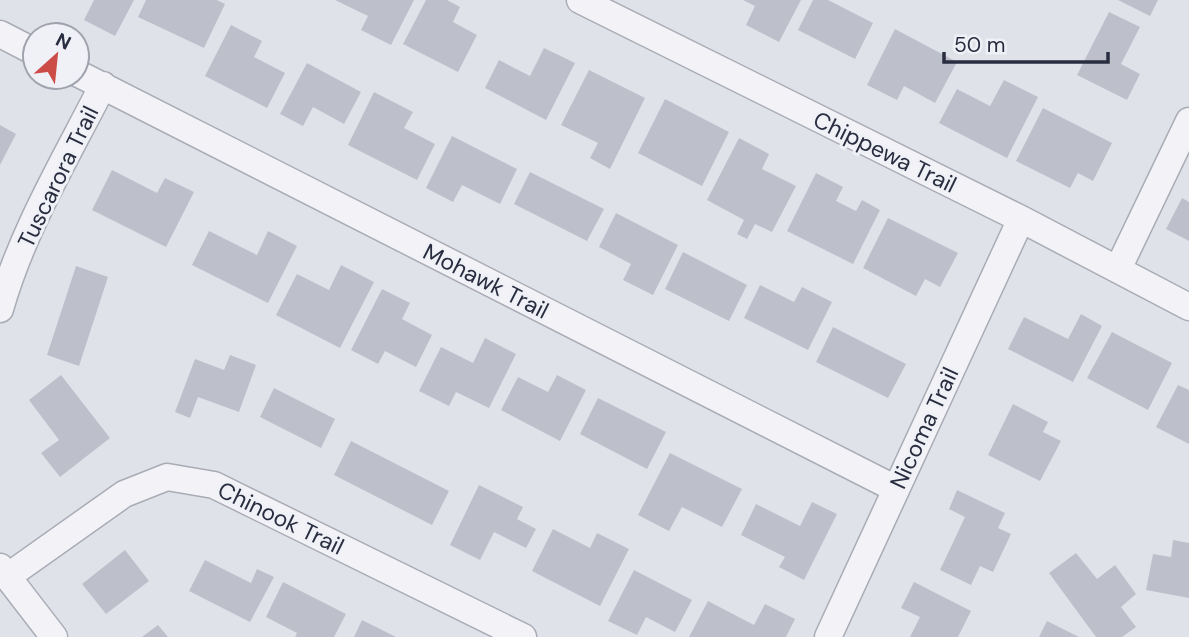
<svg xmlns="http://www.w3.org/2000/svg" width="1189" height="637" font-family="'DM Sans',sans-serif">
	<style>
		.building { fill: #bdc0cb }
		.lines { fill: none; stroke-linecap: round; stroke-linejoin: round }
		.street-casing { stroke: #a9acb6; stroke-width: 29 }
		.street { stroke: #f3f3f7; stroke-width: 26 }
		.labels { text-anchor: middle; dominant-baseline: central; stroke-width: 6; stroke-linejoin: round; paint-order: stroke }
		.street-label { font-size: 23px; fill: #292d40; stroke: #f0f1f6 }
	</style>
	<rect width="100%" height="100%" fill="#e0e2e9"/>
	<path class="building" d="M 94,0 L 134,0 L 115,36 L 84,20 Z
		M 146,0 L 217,0 L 225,4 L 204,48 L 138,17 Z
		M 335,0 L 414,0 L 391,45 L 361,30 L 368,16 Z
		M 426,0 L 447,0 L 460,7 L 453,22 L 477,35 L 458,72 L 403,44 Z
		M 743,0 L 801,0 L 779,42 L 746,25 L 755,6 Z
		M 813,0 L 828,0 L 873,23 L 855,59 L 798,30 Z
		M 1118,0 L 1158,0 L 1150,16 Z
		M 1109,12 L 1140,27 L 1121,64 L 1140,74 L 1127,100 L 1077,75 Z
		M 231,25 L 262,41 L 254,57 L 285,73 L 267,108 L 205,76 Z
		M 895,29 L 957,62 L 935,103 L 904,86 L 897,100 L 867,85 Z
		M 544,48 L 575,63 L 546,120 L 485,88 L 499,60 L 530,76 Z
		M 307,63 L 361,92 L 344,124 L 313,107 L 303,126 L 280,114 Z
		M 589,70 L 645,98 L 610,169 L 590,158 L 598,143 L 561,125 Z
		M 1004,80 L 1038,97 L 1007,158 L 939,123 L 957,89 L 990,106 Z
		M 374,92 L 413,112 L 404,128 L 435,144 L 417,180 L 348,145 Z
		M 665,99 L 729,132 L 702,186 L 638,153 Z
		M 1043,108 L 1112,143 L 1093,181 L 1078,173 L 1070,188 L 1016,161 Z
		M 0,125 L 16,134 L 0,165 Z
		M 452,136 L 517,169 L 500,204 L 462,185 L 453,202 L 426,188 Z
		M 739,138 L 769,154 L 762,169 L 796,186 L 772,232 L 755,224 L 747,239 L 737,234 L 744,220 L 707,200 Z
		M 112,170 L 157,193 L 165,178 L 194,192 L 166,247 L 92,210 Z
		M 530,172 L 604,209 L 587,241 L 514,204 Z
		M 816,173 L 843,187 L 836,201 L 856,211 L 862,200 L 880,210 L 853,264 L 787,231 Z
		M 1182,198 L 1189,202 L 1189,241 L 1166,229 Z
		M 616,213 L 678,245 L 653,295 L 623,280 L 631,264 L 599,247 Z
		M 888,218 L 958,253 L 940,287 L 925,279 L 916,296 L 863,268 Z
		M 209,231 L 257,255 L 268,231 L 297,246 L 268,303 L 192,265 Z
		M 683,252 L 747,285 L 729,321 L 665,289 Z
		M 341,265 L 374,282 L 340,348 L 276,315 L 297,274 L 329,290 Z
		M 76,266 L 108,277 L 79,366 L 47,355 Z
		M 760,285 L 794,302 L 802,287 L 832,302 L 808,350 L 744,318 Z
		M 382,289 L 410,303 L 402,319 L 432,335 L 416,367 L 385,351 L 378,364 L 351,350 Z
		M 1081,314 L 1102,326 L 1073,382 L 1008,349 L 1024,317 L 1068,339 Z
		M 833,327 L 906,364 L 888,398 L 816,362 Z
		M 1112,332 L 1172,363 L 1148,410 L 1087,378 Z
		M 485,338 L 516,354 L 489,408 L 456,392 L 449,406 L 419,391 L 441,347 L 473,363 Z
		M 230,355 L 256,365 L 239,412 L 198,397 L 190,418 L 175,412 L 195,359 L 224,370 Z
		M 61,375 L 110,438 L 60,477 L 41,453 L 59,440 L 29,400 Z
		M 557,375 L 586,390 L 560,441 L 501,410 L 518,377 L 548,392 Z
		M 1178,385 L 1189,390 L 1189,444 L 1156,427 Z
		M 274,388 L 335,419 L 321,448 L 260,417 Z
		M 598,398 L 666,432 L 647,469 L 580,434 Z
		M 1013,404 L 1048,422 L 1043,432 L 1061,441 L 1040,481 L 988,455 Z
		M 351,441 L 449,491 L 432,525 L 334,475 Z
		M 670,453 L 742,489 L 722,527 L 682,507 L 669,531 L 638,515 Z
		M 479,485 L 523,507 L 517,519 L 536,529 L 526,548 L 494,532 L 480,560 L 450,545 Z
		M 957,490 L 1005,513 L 998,528 L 1011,534 L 993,572 L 980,566 L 971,585 L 940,570 L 965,517 L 949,509 Z
		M 812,502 L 837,514 L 804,580 L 779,567 L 785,557 L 741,535 L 756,504 L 800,526 Z
		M 553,529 L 590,548 L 597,533 L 629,549 L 600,606 L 532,571 Z
		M 1173,540 L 1189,543 L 1189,598 L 1146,590 L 1153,554 L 1171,557 Z
		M 125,550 L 149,581 L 106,614 L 82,584 Z
		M 1076,553 L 1097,579 L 1115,565 L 1136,594 L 1121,607 L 1136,627 L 1122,637 L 1096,637 L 1049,573 Z
		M 205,560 L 251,583 L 257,569 L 274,577 L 250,622 L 189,591 Z
		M 634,570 L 692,600 L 675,632 L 646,617 L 637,635 L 608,621 Z
		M 283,582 L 346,614 L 334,637 L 295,637 L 297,633 L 266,617 Z
		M 914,582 L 971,611 L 958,637 L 910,637 L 920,617 L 901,608 Z
		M 708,601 L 754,625 L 765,604 L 795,619 L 786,637 L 689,637 Z
		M 362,620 L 396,637 L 354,637 Z
		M 1047,621 L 1079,637 L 1039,637 Z
		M 158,625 L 168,637 L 142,637 Z"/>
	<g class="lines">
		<defs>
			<path id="street" d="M 580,0 L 1021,219 L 1189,307
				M 0,34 L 35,52
				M 77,73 L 896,489
				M 1118,269 L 1189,121
				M 0,309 C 22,231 66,158 103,85
				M 0,567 L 54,637
				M 7,577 L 124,494 L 167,477 L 214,485 L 523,637
				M 828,637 L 1021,219"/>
		</defs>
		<use href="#street" class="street-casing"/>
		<use href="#street" class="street"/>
	</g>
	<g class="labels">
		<g class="street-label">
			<text transform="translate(885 152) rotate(26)">Chippewa Trail</text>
			<text transform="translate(58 177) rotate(-64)">Tuscarora Trail</text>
			<text transform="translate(486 281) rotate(27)">Mohawk Trail</text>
			<text transform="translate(924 428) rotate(-65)">Nicoma Trail</text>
			<text transform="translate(281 518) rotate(26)">Chinook Trail</text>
		</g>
	</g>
	<g transform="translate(56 56) rotate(27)"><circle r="33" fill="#f0f1f6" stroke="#a0a3ad" stroke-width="2"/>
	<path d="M0-5L12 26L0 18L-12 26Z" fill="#cc4d47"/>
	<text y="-10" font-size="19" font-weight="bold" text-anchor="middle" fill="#292d40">N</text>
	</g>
	<path d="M944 52v10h164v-10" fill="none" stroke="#292d40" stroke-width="3.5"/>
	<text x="954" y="52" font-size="21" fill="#292d40" stroke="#f0f1f6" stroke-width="5" paint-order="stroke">50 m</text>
</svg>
